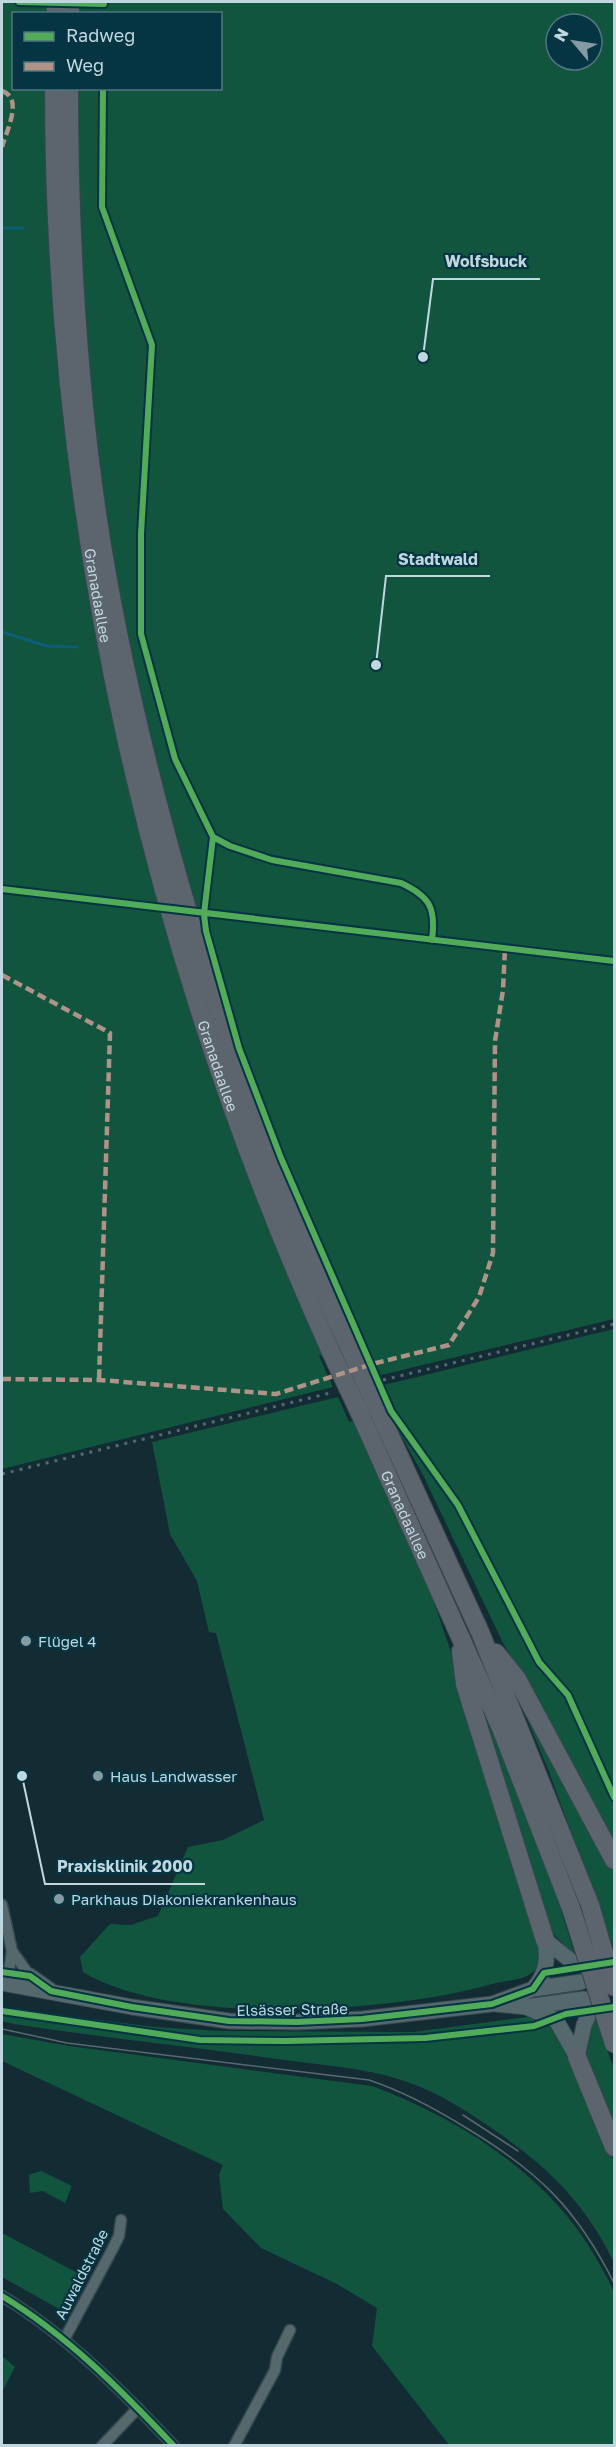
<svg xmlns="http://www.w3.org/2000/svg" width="616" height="2447" font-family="'Golos Text',sans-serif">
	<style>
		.green { fill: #11553f; fill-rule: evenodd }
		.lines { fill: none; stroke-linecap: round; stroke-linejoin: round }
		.stream { stroke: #0b5e76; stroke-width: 3 }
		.minor-casing { stroke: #36474e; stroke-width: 13 }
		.secondary-casing { stroke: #36474e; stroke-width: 17 }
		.trunk-casing { stroke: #36474e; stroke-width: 20 }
		.minor { stroke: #55686e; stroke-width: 10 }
		.secondary { stroke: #55686e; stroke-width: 15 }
		.trunk { stroke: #5c646e; stroke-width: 18 }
		.tram { stroke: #57686e; stroke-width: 1.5 }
		.rail { stroke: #57686e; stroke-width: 3; stroke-dasharray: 3 6; stroke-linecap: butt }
		.trunk-bridge-casing { stroke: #36474e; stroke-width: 20; stroke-linecap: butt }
		.trunk-bridge { stroke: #5c646e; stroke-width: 18 }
		.quiet { stroke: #af9288; stroke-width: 4.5; stroke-dasharray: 9 4.5; stroke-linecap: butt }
		.cycleway-casing { stroke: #053442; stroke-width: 10 }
		.cycleway { stroke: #51ab58; stroke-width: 6 }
		.poi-dot { fill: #849ba4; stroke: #053442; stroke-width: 2 }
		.labels { text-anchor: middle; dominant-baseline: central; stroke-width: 4.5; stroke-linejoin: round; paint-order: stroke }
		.street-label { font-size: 15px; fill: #c1d7e0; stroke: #053442 }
		.poi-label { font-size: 15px; fill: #c1d7e0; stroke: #053442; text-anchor: start }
		.leader { fill: none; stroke: #c1d7e0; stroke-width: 2 }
		.callout-dot { fill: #c1d7e0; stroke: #053442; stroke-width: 2 }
		.callout-label { font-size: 16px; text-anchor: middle; font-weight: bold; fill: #c1d7e0; stroke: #053442; stroke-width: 4.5; stroke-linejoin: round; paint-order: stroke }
	</style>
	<rect width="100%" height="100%" fill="#132c34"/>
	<path class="green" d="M 2,2 L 614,2 L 614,1319 L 377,1376 L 361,1344 L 319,1356 L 333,1387 L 2,1469 ZM 14,14 L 220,14 L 220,88 L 14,88 ZM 556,24 L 592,24 L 592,60 L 556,60 Z
		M 614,1329 L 614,1845 L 502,1641 L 423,1475 L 388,1412 L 392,1410 L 380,1386 Z
		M 338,1397 L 349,1422 L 354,1420 L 433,1599 L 460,1679 L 543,1961 C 528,1983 514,1978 492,1984 C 391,2013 174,2027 83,1972 L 80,1957 L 110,1924 L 131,1925 L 158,1916 L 188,1847 L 223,1840 L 264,1820 L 216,1633 L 209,1632 L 197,1581 L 170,1534 L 152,1442 Z
		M 471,1674 L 565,1909 L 561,1911 L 575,1955 L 548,1929 Z
		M 515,1690 L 613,1866 L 614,1949 L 548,1769 Z
		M 2,2008 L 156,2027 L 219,2031 L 413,2032 L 527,2017 L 538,2017 L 558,2029 L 614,2162 L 614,2262 C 583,2200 547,2166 490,2127 C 465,2110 439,2093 410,2083 C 370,2068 327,2066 285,2060 C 195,2047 105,2038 14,2024 L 2,2021 Z
		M 595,2014 L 614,2069 L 614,2134 C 598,2091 573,2057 595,2014 Z
		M 2,2034 L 69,2046 L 372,2086 C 460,2119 549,2175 596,2258 C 602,2269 611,2282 614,2295 C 616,2307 614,2323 614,2336 C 614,2372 615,2409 614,2445 L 449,2445 L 372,2346 L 377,2308 L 337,2284 L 261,2248 L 223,2209 L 219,2175 L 223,2165 L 2,2061 Z
		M 41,2171 L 72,2186 L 65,2203 L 43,2191 L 30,2193 L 29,2175 Z
		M 2,2233 L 87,2278 L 68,2314 L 2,2277 Z
		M 2,2356 L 15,2367 L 2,2392 Z"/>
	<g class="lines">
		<path class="stream" d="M 2,228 L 23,228
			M 2,632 L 47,646 L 77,647"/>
		<defs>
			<path id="minor" d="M 2,1905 L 12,1951 L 30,1976
				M 7,1984 L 12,1951
				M 2,2296 C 67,2335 122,2391 174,2446
				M 64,2340 L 112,2250 L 119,2236 L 121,2220
				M 102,2446 L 138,2408
				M 234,2446 L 275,2370 L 277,2357 L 290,2330"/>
			<path id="secondary" d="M 545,1940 L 575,1964
				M 30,1976 L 51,1991
				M 2,1983 L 132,2007 L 229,2021 L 297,2022 L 362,2019 L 492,2004 L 533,1989 L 581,1982
				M 533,1989 C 547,1973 548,1960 545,1940
				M 495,2004 L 526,2007 L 584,1999
				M 526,2007 L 556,2020 L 577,2057
				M 577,2057 L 584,2025 L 591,2010"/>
			<g id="trunk">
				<path d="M 56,14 L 56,2"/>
				<path d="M 70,14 L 70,2"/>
				<path id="s1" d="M 54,88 C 54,524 152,956 331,1352"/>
				<path d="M 69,88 C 69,223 76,358 94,492 C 112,624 143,754 179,881 C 225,1041 278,1197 349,1347"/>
				<path d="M 380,1414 L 480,1632 L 590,1905"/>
				<path id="s2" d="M 362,1418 L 501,1728 L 571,1908"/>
				<path d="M 461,1651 L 465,1684 L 545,1940"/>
				<path d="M 496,1653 L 517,1679 L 614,1860"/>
				<path d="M 577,2057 L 614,2147"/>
			</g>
		</defs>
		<use href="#minor" class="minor-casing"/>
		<use href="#secondary" class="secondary-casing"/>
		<use href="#trunk" class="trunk-casing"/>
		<use href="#minor" class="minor"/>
		<use href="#secondary" class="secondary"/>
		<use href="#trunk" class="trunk"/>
		<path class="tram" d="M 2,2029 L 67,2043 L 369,2080 C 405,2092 436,2109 468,2129 C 539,2172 577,2209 614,2283
			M 463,2115 L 518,2151"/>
		<path class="rail" d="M 383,1380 L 614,1324
			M 2,1474 L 334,1392"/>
		<defs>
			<path id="trunk-bridge" d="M 349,1347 L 380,1414
				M 331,1352 L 362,1418
				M 590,1905 L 614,1987
				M 571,1908 L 614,2044"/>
		</defs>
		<use href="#trunk-bridge" class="trunk-bridge-casing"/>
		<use href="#trunk-bridge" class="trunk-bridge"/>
		<path class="quiet" d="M 2,91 C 24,98 6,132 2,147
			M 2,975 L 110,1033 L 99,1380
			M 2,1379 L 99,1380 L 276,1394 L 376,1363 L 449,1345 L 479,1297 L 493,1253 L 495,1041 L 503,990 L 505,948"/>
		<defs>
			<path id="cycleway" d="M 19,2 L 104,4
				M 103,88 L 102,207 L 152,345 L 141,534 L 141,634 L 175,759 L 213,837 L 230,846 L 272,860 L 401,883 C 431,897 436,909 432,940
				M 213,837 L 204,914 L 206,931 L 239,1048 L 281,1158 L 391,1411 L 458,1505 L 539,1662 L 568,1695 L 614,1797
				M 2,889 L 614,961
				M 2,1972 L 30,1976 L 51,1991 L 132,2007 L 229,2021 L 297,2022 L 362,2019 L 492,2004 L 533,1989 L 544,1973 L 614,1962
				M 2,2011 L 200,2040 L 286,2041 L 425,2038 L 534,2026 L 566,2014 L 614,2007
				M 2,2296 C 67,2335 122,2391 174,2446"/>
		</defs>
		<use href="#cycleway" class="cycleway-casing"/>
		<use href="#cycleway" class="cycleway"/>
	</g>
	<g class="poi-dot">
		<circle cx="26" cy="1641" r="6"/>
		<circle cx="98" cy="1776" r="6"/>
		<circle cx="59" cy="1899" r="6"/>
	</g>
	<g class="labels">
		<g class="street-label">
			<text stroke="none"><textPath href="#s1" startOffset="510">Granadaallee</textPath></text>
			<text stroke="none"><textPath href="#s1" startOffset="996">Granadaallee</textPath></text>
			<text stroke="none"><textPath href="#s2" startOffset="106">Granadaallee</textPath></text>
			<text transform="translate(292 2009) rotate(-1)">Elsässer Straße</text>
			<text transform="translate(81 2274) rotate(-63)">Auwaldstraße</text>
		</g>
		<g class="poi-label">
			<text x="38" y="1641">Flügel 4</text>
			<text x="110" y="1776">Haus Landwasser</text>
			<text x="71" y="1899">Parkhaus Diakoniekrankenhaus</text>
		</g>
	</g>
	<path class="leader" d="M423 357L433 279H540M376 665L386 576H490M22 1776L45 1884H205"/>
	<g class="callout-dot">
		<circle cx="423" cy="357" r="6"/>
		<circle cx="376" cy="665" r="6"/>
		<circle cx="22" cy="1776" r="6"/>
	</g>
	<g class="callout-label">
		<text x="486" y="267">Wolfsbuck</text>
		<text x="438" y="565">Stadtwald</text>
		<text x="125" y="1872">Praxisklinik 2000</text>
	</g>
	<rect width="616" height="2447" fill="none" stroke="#c1d7e0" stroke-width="6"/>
	<rect x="12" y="12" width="210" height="78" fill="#053442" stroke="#507581" stroke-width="1.5"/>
	<rect x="24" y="32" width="30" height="9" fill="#51ab58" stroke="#507581" stroke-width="1.5"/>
	<text x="66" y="42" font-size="18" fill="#c1d7e0">Radweg</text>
	<rect x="24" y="62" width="30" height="9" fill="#af9288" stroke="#507581" stroke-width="1.5"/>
	<text x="66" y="72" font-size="18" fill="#c1d7e0">Weg</text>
	<g transform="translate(574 42) rotate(299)"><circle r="28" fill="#053442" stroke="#507581" stroke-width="1.5"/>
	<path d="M0-4.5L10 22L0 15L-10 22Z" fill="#849ba4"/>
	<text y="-9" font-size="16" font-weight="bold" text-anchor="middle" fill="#c1d7e0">N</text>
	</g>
</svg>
